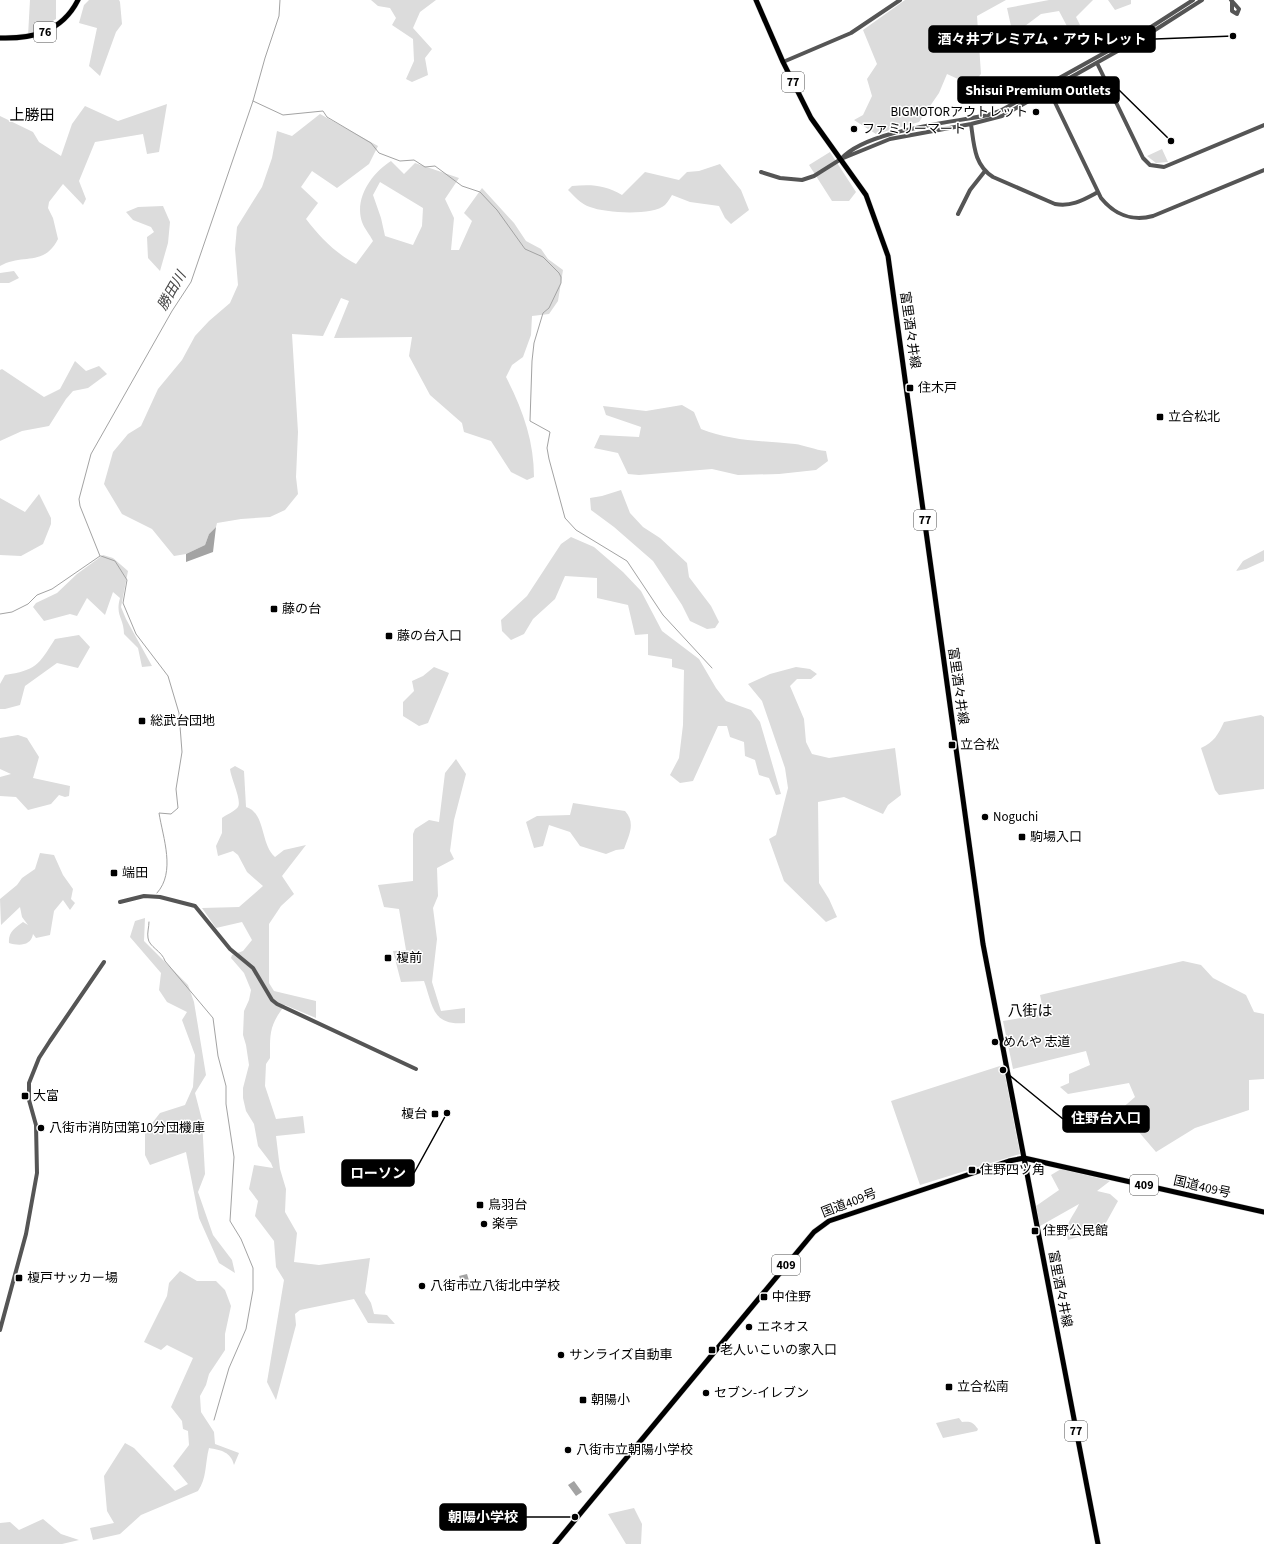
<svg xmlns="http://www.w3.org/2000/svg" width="1264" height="1544" font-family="'Source Sans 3','Noto Sans JP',sans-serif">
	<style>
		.green { fill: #dcdcdc; fill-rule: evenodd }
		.water { fill: #a3a3a3 }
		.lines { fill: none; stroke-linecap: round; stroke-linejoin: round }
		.stream { stroke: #a3a3a3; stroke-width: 1 }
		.primary-casing { stroke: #dbdbdb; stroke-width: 6 }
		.trunk-casing { stroke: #dbdbdb; stroke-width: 6 }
		.tertiary { stroke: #555; stroke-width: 4 }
		.primary { stroke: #000; stroke-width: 5 }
		.trunk { stroke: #000; stroke-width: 5 }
		.poi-dot { fill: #000; stroke: #fff; stroke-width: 1.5 }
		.labels { text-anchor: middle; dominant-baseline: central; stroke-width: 3; stroke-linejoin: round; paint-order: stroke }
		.shield { fill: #fff; stroke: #4c4c4c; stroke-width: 1 }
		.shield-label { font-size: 12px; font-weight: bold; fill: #000 }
		.poi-label { font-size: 13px; fill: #000; stroke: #fff; text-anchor: start }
		.street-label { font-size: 13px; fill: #000; stroke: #fff }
		.water-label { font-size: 14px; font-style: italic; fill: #444; stroke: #fff }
		.quarter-label { font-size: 15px; fill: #000; stroke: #fff }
		.leader { fill: none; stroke: #000; stroke-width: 1.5 }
		.callout-dot { fill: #000; stroke: #fff; stroke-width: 1.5 }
		.callout { fill: #000; stroke: #000; stroke-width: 1.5 }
		.callout-label { font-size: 14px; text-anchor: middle; font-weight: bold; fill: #fff }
	</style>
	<rect width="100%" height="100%" fill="#fff"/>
	<path class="green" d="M 30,0 L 56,0 L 56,19 L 28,36 Z
		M 89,0 L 119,0 L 120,2 L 122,24 L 116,32 L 100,76 L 89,66 L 97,28 L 79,23 L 84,5 Z
		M 371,0 L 436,0 L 420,12 L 413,28 L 432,49 L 425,58 L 428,75 L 412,82 L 406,79 L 414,61 L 413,39 L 392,25 L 396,18 L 390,8 L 378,6 Z
		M 905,0 L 1006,0 L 977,16 L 981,74 L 971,85 L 947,74 L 939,93 L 919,122 L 876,134 L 854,120 L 863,115 L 872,96 L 867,79 L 877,64 L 863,30 Z
		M 1049,0 L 1093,0 L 1076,17 L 1080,25 L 1069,30 L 1059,11 L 1041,14 L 1013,35 L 1007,8 Z
		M 1108,0 L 1131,0 L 1131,4 L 1115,10 Z
		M 167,104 L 159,152 L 147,154 L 143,134 L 95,142 L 79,181 L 86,199 L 83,205 L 63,184 L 49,202 L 48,208 L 53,218 L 58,239 C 44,267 23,253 0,266 L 0,116 L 33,132 L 39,142 L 61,156 L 72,124 L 85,106 L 118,121 Z
		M 320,114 L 378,146 L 369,164 L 337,188 L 312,171 L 301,187 L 318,203 L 306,219 C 320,237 335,253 356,264 L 373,241 C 370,235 364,228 362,222 C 354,198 372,173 391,161 L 404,174 L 415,163 L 459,178 L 445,199 L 454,218 L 451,250 L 459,250 L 472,221 L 464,213 L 482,188 L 514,223 L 526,241 L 541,249 L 548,259 L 563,270 L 558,301 L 549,314 L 532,316 L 531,335 L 523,357 L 512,365 L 506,377 C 523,410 534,441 534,477 L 527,480 L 511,472 L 491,441 L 464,432 L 462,423 L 430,395 L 409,356 L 412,337 L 334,338 L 349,301 L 341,298 L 323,336 L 292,334 L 298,432 L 296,477 L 298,494 L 285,510 L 270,517 L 241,519 L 217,523 L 216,527 L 209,534 L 205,545 L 186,554 L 174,556 L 152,529 L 122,514 L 104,484 L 113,452 L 128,434 L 141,426 L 158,389 L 182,360 L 195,336 L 209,321 L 230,303 L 238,285 L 235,249 L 237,227 L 262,187 L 272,158 L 277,131 L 292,136 ZM 380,182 L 423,208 L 422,226 L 413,245 L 385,236 L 381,218 L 373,195 Z
		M 1162,149 L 1168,162 L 1156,163 L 1147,156 Z
		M 830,152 L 856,192 L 849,201 L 832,201 L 809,165 Z
		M 720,164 L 741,190 L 749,210 L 731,224 L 725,218 L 719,206 L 690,202 L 672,195 C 670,198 668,202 665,205 C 653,216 605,213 590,207 C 581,204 574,196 568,190 L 572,186 C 591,184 606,185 622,195 L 645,172 L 679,180 L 687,172 L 699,171 Z
		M 163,206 L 170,222 L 168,243 L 160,271 L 148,258 L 147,237 L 154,232 L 151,227 L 133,220 L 126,212 L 138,207 Z
		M 14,271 L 19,278 L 9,283 L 0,283 L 0,273 Z
		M 75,361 L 86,371 L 99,366 L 107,374 L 88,388 L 73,391 L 66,399 L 49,426 L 22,431 L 0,441 L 0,370 L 2,369 L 44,397 L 60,389 Z
		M 682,405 L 694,412 L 701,429 C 730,441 764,441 795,444 C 804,445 815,450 826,451 L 828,461 L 816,470 L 779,474 L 738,475 L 712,469 L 639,475 L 628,474 L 618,453 L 594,448 L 600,435 L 639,437 L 641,427 L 606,415 L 603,406 L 646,411 Z
		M 621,490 L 630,513 L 643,527 L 660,538 L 687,563 L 689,577 L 711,606 L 719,622 L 715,628 L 707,629 L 690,621 L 682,605 L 653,561 L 614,527 L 591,510 L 590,498 L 602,496 Z
		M 39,494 L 51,518 L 51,524 L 43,544 L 21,556 L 0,555 L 0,498 L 25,512 Z
		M 571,537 L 594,547 L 623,572 L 641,591 L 662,631 L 699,659 L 716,688 L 726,701 L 751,710 L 760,722 L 781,794 L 776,795 L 769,778 L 759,775 L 755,760 L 745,756 L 744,742 L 730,737 L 727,726 L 718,726 L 693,781 L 680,783 L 670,775 L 679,758 L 683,725 L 684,670 L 672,667 L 672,659 L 648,655 L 648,634 L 635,635 L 628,605 L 597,598 L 597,578 L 565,576 L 555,599 L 533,619 L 524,634 L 511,640 L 502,631 L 501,620 L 527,596 L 561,544 Z
		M 1264,550 L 1264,561 L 1246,569 L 1236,571 L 1243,561 Z
		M 103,555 L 113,558 L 128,571 L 121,607 L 126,619 L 152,666 L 142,667 L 138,648 L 124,634 C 124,618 115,616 120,598 L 113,592 L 105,615 L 87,598 L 77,616 L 70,614 L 44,621 L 33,607 L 36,603 L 57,593 L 77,574 Z
		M 79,635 L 90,647 L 78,668 L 57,663 L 25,686 L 20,705 L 5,709 L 0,709 L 0,684 L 5,675 C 36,670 38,666 55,639 Z
		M 434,667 L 449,673 L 428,723 L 419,726 L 403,716 L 403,702 L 414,691 L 412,681 L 423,676 Z
		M 796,667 L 810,669 L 817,674 L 811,679 L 797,679 L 790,686 L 804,719 L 806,742 L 812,754 L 829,758 L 895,748 L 901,795 L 888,805 L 883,814 L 844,797 L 818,802 L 819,883 L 829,899 L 837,917 L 826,922 L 784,881 L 769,839 L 776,835 L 788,788 L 785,768 L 762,701 L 748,684 L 770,674 Z
		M 1261,715 L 1264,717 L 1264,789 L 1219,795 L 1215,790 L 1201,748 C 1214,742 1218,735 1224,722 Z
		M 18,735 L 27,738 L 39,757 L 33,778 L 70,786 L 69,796 L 65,797 L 59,795 L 51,804 L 28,810 L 16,797 L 0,796 L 0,777 L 11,774 L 0,769 L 0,738 Z
		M 456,759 L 466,774 L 454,820 L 450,851 L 454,859 L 437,868 L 438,896 L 433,908 L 437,939 L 432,982 L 441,1011 L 465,1008 L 465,1023 C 432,1026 433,1006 424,981 L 401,982 L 393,951 L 406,950 L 399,909 L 384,907 L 378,885 L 413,881 L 413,834 L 415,829 L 429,820 L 439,822 L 445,773 Z
		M 235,766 L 244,771 L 246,807 C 266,813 260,844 275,857 L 284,850 L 306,845 L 282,876 L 294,894 L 281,906 L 269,924 L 269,983 L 274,991 L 316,1001 L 316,1018 L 285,1005 C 269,1026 270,1033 270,1058 L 266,1064 L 265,1086 L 276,1119 L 303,1116 L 305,1133 L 276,1136 L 280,1169 L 286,1189 L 285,1212 L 297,1233 L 294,1262 L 319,1265 L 370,1258 L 365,1293 L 371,1303 L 374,1314 L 387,1315 L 395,1324 L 368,1323 L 354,1299 L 300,1310 L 295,1314 L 296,1325 L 276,1400 L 267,1382 L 284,1280 L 276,1267 L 274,1241 L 255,1216 L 258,1201 L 249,1189 L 254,1165 L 273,1168 L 271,1163 L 258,1146 L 254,1124 L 246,1111 L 243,1098 L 243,1088 L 249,1065 L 246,1045 L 243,1035 L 244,1011 L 249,1000 L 251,990 L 244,973 L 231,958 L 232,955 L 243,951 L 252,940 L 242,922 L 216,928 L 202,908 L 239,907 L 263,886 L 247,872 L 238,855 L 233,851 L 218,856 L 216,846 L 222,833 L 222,818 C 226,815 235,811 238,807 C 242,800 231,779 230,769 Z
		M 573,803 L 625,811 C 636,823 629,835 624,849 L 616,850 L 606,854 L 580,846 L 570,832 L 549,825 L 543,846 L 534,848 L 526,822 L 537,816 L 570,815 Z
		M 40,853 L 54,855 L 63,875 L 73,889 L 71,899 L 75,903 L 70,910 L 63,900 L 54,911 L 50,935 L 36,938 L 33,934 C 31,946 19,946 9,943 C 8,932 15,928 23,922 L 28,925 L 22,917 L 20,907 L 1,925 L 0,899 L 17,885 L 22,878 L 35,869 Z
		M 145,918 L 144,941 L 188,985 L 194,1002 L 206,1075 L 195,1093 L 202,1120 L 205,1174 L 198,1192 L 213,1235 L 232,1260 L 235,1273 L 219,1263 L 199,1218 L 186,1152 L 150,1165 L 145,1155 L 145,1132 L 160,1113 L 185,1105 L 193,1087 L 195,1055 L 182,1020 L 187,1012 L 167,1002 L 159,990 L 161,973 L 130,937 L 135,921 Z
		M 1183,961 L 1201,965 L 1213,978 L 1246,995 L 1254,1012 L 1264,1014 L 1264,1079 L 1249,1080 L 1249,1110 L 1195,1128 L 1156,1152 L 1120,1110 L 1135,1097 L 1129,1083 L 1068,1094 L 1060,1087 L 1069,1083 L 1069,1074 L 1090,1065 L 1086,1051 L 1013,1069 L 1003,1021 L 1044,1014 L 1040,995 Z
		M 1003,1065 L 1020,1154 L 920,1185 L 891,1101 Z
		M 1061,1169 L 1110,1181 L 1097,1191 L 1110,1194 L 1118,1201 L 1102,1230 L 1068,1240 C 1064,1222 1073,1218 1079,1204 L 1040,1226 L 1036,1206 L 1059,1190 L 1051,1175 Z
		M 180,1271 L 197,1281 L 216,1281 L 225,1290 L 231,1306 L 225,1334 L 225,1350 L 209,1374 L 206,1385 L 200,1396 L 201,1412 L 214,1432 L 215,1444 L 239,1453 L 234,1465 C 231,1452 221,1450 209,1448 C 205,1463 207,1478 198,1491 L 141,1515 L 120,1534 L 93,1540 L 90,1528 L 114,1523 L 107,1511 L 104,1476 L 125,1443 L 134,1448 L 175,1491 L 188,1484 L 173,1466 L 189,1445 L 188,1431 L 183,1429 L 182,1421 L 171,1407 L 193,1358 L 167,1345 L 161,1350 L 144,1342 L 167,1296 L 169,1283 Z
		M 959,1418 L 962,1422 C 970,1421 973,1422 978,1429 L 977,1431 L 943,1438 L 936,1423 Z
		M 634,1508 L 642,1524 L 641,1544 L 626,1544 L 608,1514 Z
		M 43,1519 L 61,1534 L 79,1540 L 62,1544 L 0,1544 L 0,1523 L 10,1522 L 19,1530 Z"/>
	<path class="water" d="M 216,527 L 213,552 L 186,562 L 186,554 L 205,545 L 209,534 Z
		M 467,1274 L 471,1287 L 464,1290 L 459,1276 Z
		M 574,1481 L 582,1492 L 576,1496 L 568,1485 Z"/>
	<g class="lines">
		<path class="stream" d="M 253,101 L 283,115 L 323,111 L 327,117 L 371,143 L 379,153 L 400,161 L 414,160 L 425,167 L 435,166 L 462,186 L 480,192 L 497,210 L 525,249 L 543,257 L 559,273 L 561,277 L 561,283 L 549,308 L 543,313 L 534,343 L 532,361 L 530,421 L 550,432 L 547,448 L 549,459 L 565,518 L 576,530 L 627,561 L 663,615 L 712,668
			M 100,556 L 80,506 L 79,499 L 91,454 L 172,311 L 191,282 L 253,101 L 265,58 L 279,16 L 280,0
			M 101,556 L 115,561 L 127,580 L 123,603 L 136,634 L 168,676 L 179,713 L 182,752 L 176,789 L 178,808 L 171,814 L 159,813 C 163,838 176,872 157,893
			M 0,614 L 12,612 L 28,604 L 37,595 L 52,589 L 100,556
			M 149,922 C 149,927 147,933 148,938 C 149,947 162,951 165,961 L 213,1018 L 218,1056 L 226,1086 L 226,1104 L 234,1157 L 230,1221 L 241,1239 L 253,1268 L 253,1290 L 246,1329 L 229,1368 L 214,1420"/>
		<defs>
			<path id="primary" d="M 756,0 L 783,62 L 811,118 L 866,195 L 888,256 L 983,944 L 1098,1544
				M 0,38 C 32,39 62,32 78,0"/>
			<path id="trunk" d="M 555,1544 L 814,1232 L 829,1221 L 1009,1161 L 1024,1158 L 1264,1212"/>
		</defs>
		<use href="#primary" class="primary-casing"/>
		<use href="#trunk" class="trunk-casing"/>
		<path class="tertiary" d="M 1231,0 L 1239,9 L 1237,14 L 1232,11 L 1232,2
			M 783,62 L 851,33 L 900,0
			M 1097,63 L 1143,158 L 1150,165 L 1164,167 L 1264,125
			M 1049,90 L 1101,198 C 1114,214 1132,222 1153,216 L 1264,170
			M 971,124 C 974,145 974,165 993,177 L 1055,204 C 1072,207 1083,200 1098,192
			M 841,159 C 867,130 950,123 988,115 L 1000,111 L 1151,27 L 1193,0
			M 761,172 L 780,178 L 802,180 L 814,176 L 841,159 L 890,139 L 971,124 L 1002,116 L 1155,30 L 1202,0
			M 958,214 L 970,190 L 985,171
			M 120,902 L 144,896 L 160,897 L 195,906 L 230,949 L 253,968 L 272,1000 L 277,1004 L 416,1069
			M 0,1330 L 26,1234 L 37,1173 L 36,1125 L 29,1100 L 29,1083 L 39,1058 L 50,1041 L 104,962"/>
		<use href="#primary" class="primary"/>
		<use href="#trunk" class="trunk"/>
	</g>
	<g class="poi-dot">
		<circle cx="1036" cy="112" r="4"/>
		<circle cx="854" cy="129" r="4"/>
		<rect x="906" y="384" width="8" height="8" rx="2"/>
		<rect x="1156" y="413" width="8" height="8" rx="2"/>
		<rect x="270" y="605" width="8" height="8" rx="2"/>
		<rect x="385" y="632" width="8" height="8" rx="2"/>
		<rect x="138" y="717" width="8" height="8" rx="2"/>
		<rect x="948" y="741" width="8" height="8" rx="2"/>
		<circle cx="985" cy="817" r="4"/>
		<rect x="1018" y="833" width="8" height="8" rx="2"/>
		<rect x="110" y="869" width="8" height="8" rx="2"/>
		<rect x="384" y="954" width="8" height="8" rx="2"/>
		<circle cx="995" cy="1042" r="4"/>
		<rect x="21" y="1092" width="8" height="8" rx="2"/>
		<rect x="431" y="1110" width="8" height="8" rx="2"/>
		<circle cx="41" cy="1128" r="4"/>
		<rect x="968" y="1166" width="8" height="8" rx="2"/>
		<rect x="476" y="1201" width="8" height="8" rx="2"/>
		<circle cx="484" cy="1224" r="4"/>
		<rect x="1031" y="1227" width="8" height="8" rx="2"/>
		<rect x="15" y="1274" width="8" height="8" rx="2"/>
		<circle cx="422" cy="1286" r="4"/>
		<rect x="760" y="1293" width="8" height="8" rx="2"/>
		<circle cx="749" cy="1327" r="4"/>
		<rect x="708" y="1346" width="8" height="8" rx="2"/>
		<circle cx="561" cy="1355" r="4"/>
		<rect x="945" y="1383" width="8" height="8" rx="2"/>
		<circle cx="706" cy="1393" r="4"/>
		<rect x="579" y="1396" width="8" height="8" rx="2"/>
		<circle cx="568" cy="1450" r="4"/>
	</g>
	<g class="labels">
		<g class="shield">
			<rect x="34" y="22" width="22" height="20" rx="3"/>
			<rect x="782" y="72" width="22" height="20" rx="3"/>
			<rect x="914" y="510" width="22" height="20" rx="3"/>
			<rect x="1130" y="1175" width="28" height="20" rx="3"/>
			<rect x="772" y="1255" width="28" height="20" rx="3"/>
			<rect x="1065" y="1421" width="22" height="20" rx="3"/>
		</g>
		<g class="shield-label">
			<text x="45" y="32">76</text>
			<text x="793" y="82">77</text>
			<text x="925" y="520">77</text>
			<text x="1144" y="1185">409</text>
			<text x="786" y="1265">409</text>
			<text x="1076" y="1431">77</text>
		</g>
		<g class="poi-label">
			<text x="1028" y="112" text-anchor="end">BIGMOTORアウトレット</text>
			<text x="862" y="129">ファミリーマート</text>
			<text x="918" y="388">住木戸</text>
			<text x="1168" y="417">立合松北</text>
			<text x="282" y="609">藤の台</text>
			<text x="397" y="636">藤の台入口</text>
			<text x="150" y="721">総武台団地</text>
			<text x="960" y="745">立合松</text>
			<text x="993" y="817">Noguchi</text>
			<text x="1030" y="837">駒場入口</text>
			<text x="122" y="873">端田</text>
			<text x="396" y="958">榎前</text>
			<text x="1003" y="1042">めんや 志道</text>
			<text x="33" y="1096">大富</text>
			<text x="427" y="1114" text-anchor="end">榎台</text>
			<text x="49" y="1128">八街市消防団第10分団機庫</text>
			<text x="980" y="1170">住野四ツ角</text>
			<text x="488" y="1205">鳥羽台</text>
			<text x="492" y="1224">楽亭</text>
			<text x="1043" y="1231">住野公民館</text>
			<text x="27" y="1278">榎戸サッカー場</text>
			<text x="430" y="1286">八街市立八街北中学校</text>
			<text x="772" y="1297">中住野</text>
			<text x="757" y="1327">エネオス</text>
			<text x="720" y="1350">老人いこいの家入口</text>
			<text x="569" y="1355">サンライズ自動車</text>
			<text x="957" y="1387">立合松南</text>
			<text x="714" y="1393">セブン-イレブン</text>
			<text x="591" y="1400">朝陽小</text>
			<text x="576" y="1450">八街市立朝陽小学校</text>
		</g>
		<g class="street-label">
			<text transform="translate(910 330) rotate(82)">富里酒々井線</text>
			<text transform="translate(958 686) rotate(82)">富里酒々井線</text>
			<text transform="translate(1202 1187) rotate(13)">国道409号</text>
			<text transform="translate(849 1203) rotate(-21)">国道409号</text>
			<text transform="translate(1060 1289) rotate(79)">富里酒々井線</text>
		</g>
		<g class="water-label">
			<text transform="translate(172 291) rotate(-60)">勝田川</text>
		</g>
		<g class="quarter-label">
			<text x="32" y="115">上勝田</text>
			<text x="1030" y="1011">八街は</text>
		</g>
	</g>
	<path class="leader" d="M1233 36L1155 39M1171 141L1119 90M1003 1070L1063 1119M447 1113L414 1173M575 1517L526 1517"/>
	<g class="callout-dot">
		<circle cx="1233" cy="36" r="4"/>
		<circle cx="1171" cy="141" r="4"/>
		<circle cx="1003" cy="1070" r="4"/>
		<circle cx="447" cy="1113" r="4"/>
		<circle cx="575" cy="1517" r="4"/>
	</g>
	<g class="callout">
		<rect x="929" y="26" width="226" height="26" rx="4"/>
		<rect x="958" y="77" width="161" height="26" rx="4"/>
		<rect x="1063" y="1106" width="86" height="26" rx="4"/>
		<rect x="342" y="1160" width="72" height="26" rx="4"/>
		<rect x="440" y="1504" width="86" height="26" rx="4"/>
	</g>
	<g class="callout-label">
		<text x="1042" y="44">酒々井プレミアム・アウトレット</text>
		<text x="1038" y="95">Shisui Premium Outlets</text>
		<text x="1106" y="1123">住野台入口</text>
		<text x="378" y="1178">ローソン</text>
		<text x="483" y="1522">朝陽小学校</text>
	</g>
</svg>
